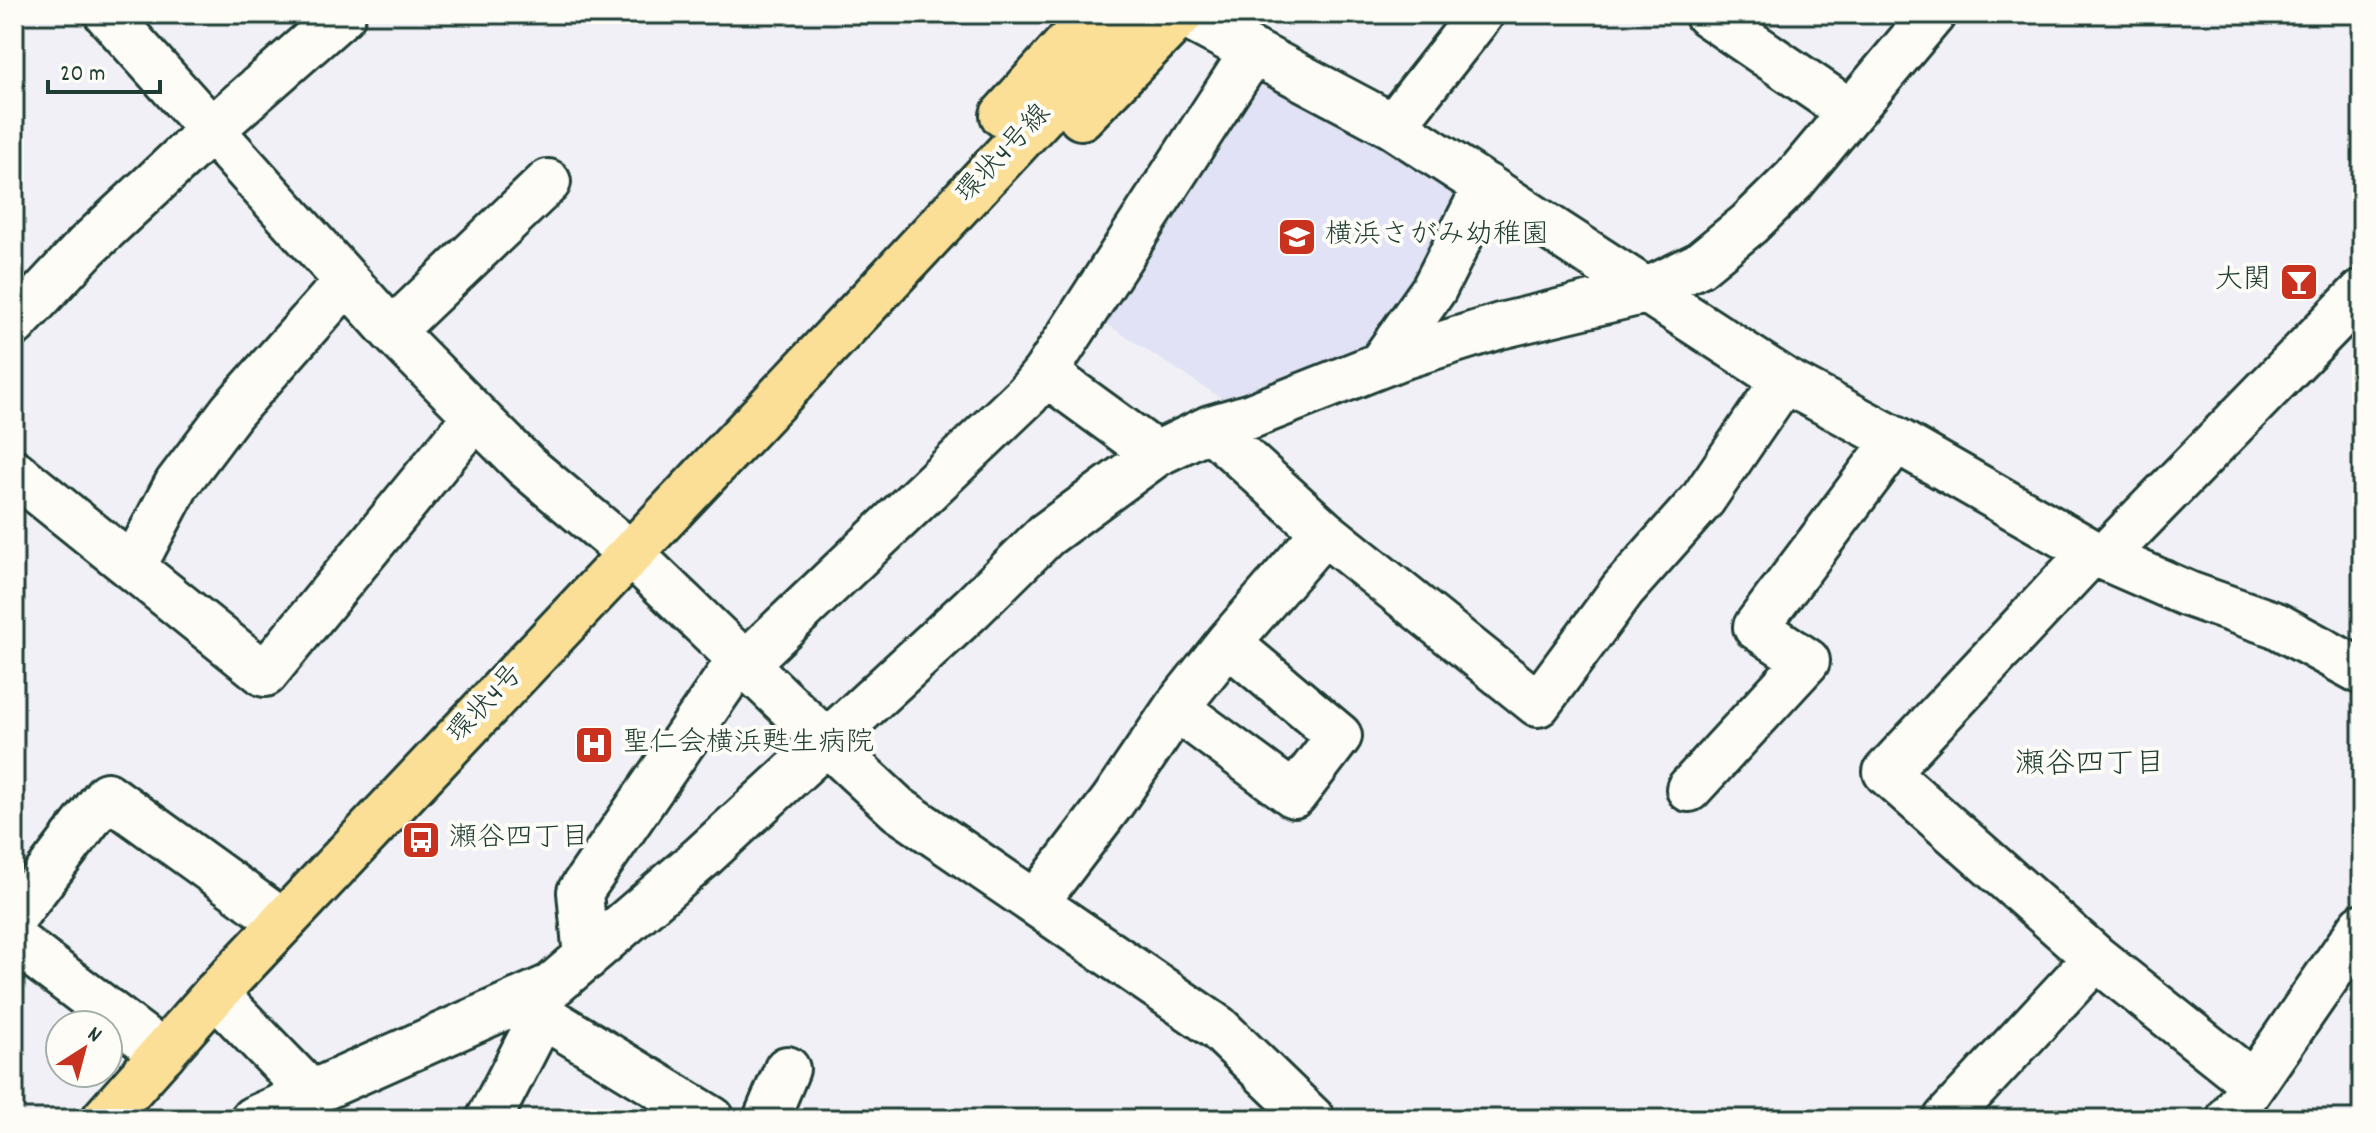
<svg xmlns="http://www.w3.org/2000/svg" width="2376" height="1133" font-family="Dekko,'Klee One',sans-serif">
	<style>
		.built { fill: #e1e2f5 }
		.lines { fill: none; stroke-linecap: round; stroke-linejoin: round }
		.minor-casing { stroke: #1f3d34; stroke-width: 50 }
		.major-casing { stroke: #1f3d34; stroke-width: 50 }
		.minor { stroke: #fdfcf7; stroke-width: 44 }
		.major { stroke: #fbdf96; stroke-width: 44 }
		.labels { text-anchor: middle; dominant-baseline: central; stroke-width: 8; stroke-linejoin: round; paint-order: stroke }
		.street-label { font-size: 28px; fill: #1f3d34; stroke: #fdfcf7 }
		.poi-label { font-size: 28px; fill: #1f3d34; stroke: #fdfcf7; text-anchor: start }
		.neighbourhood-label { font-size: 30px; fill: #1f3d34; stroke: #fdfcf7 }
	</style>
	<rect width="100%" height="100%" fill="#f0f0f6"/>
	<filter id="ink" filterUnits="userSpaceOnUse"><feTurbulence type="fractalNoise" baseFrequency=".0125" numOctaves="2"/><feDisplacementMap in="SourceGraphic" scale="16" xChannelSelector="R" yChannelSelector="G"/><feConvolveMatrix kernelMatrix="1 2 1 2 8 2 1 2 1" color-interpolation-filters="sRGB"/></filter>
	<g filter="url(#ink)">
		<path class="built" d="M 1264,71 L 1472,190 L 1374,357 L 1232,405 L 1094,316 Z"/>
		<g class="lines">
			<defs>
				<path id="minor" d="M 107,14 L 392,331 L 476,416 L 526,466 L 630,553 L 842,757 L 898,809 L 1218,1028 L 1312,1119
					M 1182,14 L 1393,126 L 1784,380 L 1896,440 L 2092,552 L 2188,594 L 2276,625 L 2362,672
					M 1707,14 L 1849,111
					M 1393,126 L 1481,14
					M 14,324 L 87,246 L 210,131 L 343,14
					M 392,331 L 548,182
					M 1381,364 L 1434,289 L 1486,186
					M 1045,373 L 1156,454
					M 1210,428 L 1324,532 L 1538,704 L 1623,589 L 1703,499 L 1784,380
					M 14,472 L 265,674 L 476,416
					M 2092,552 L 1886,772 L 2096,958 L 2253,1083
					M 2105,556 L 2362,292
					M 133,567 L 177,484 L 232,411 L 347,281
					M 1176,708 L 1294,795 L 1339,736 L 1228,643
					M 1689,789 L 1807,661 L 1756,627 L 1896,440
					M 1036,902 L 1113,801 L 1176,708 L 1228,643 L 1324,532
					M 14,917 L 107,795 L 283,922
					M 14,940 L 163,1053
					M 586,958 L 580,892 L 732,671 L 746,663 L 1027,395 L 1045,373 L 1252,53
					M 215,994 L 310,1092
					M 520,1002 L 712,1119
					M 253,1119 L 552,986 L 702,857 L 972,608 L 1046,535 L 1156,454 L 1210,428 L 1251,416 L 1398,358 L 1500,326 L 1646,291 L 1699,265 L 1749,224 L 1794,180 L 1933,14
					M 489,1119 L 542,1016
					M 766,1119 L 787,1069
					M 1946,1119 L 2096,958
					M 2229,1119 L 2362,926"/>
				<path id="major" d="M 1003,115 L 1094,14
					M 1081,117 L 1181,14
					M 104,1119 L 215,994 L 874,296 L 1137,14"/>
			</defs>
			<use href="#minor" class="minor-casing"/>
			<use href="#major" class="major-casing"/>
			<use href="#minor" class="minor"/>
			<use href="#major" class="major"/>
		</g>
	</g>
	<defs>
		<symbol id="school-square" viewBox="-11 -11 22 22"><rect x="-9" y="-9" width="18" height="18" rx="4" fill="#c8321e" stroke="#fdfcf7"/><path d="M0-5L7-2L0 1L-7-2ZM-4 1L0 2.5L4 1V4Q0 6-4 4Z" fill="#fff"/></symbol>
		<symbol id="bar-square" viewBox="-11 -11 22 22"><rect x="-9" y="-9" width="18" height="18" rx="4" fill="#c8321e" stroke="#fdfcf7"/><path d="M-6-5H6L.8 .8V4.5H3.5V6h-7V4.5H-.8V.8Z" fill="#fff"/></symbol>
		<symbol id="hospital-square" viewBox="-11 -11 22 22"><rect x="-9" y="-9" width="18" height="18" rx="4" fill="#c8321e" stroke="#fdfcf7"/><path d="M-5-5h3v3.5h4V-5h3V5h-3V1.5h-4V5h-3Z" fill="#fff"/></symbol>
		<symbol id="bus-square" viewBox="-11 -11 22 22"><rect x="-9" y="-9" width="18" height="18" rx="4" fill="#c8321e" stroke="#fdfcf7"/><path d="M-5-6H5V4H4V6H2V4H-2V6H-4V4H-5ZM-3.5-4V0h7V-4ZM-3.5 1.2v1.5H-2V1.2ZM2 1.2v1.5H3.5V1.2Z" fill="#fff"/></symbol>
	</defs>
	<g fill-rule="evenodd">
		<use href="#school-square" x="1275" y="215" width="44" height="44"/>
		<use href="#bar-square" x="2277" y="260" width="44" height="44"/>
		<use href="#hospital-square" x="572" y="723" width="44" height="44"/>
		<use href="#bus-square" x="399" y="818" width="44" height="44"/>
	</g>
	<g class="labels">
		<g class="street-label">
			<text transform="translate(1005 155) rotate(-47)">環状4号線</text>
			<text transform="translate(487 705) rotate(-47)">環状4号</text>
		</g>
		<g class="poi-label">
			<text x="1325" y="237">横浜さがみ幼稚園</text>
			<text x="2271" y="282" text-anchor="end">大関</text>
			<text x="622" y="745">聖仁会横浜甦生病院</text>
			<text x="449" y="840">瀬谷四丁目</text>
		</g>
		<g class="neighbourhood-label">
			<text x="2090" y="766">瀬谷四丁目</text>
		</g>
	</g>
	<rect width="2376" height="1133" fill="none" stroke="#fdfcf7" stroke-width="48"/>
	<rect x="24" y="24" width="2328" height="1085" fill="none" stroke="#1f3d34" stroke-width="3" filter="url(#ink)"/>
	<g transform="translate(84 1049) rotate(36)"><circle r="38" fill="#fdfcf7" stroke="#a4b0a9" stroke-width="2"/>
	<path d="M0-6L14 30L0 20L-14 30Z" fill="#c8321e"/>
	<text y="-12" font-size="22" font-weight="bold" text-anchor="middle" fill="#1f3d34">N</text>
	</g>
	<path d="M48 80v12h112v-12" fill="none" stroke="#1f3d34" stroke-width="4"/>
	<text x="60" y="80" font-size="24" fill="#1f3d34" stroke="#fdfcf7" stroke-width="6" paint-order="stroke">20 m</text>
</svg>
